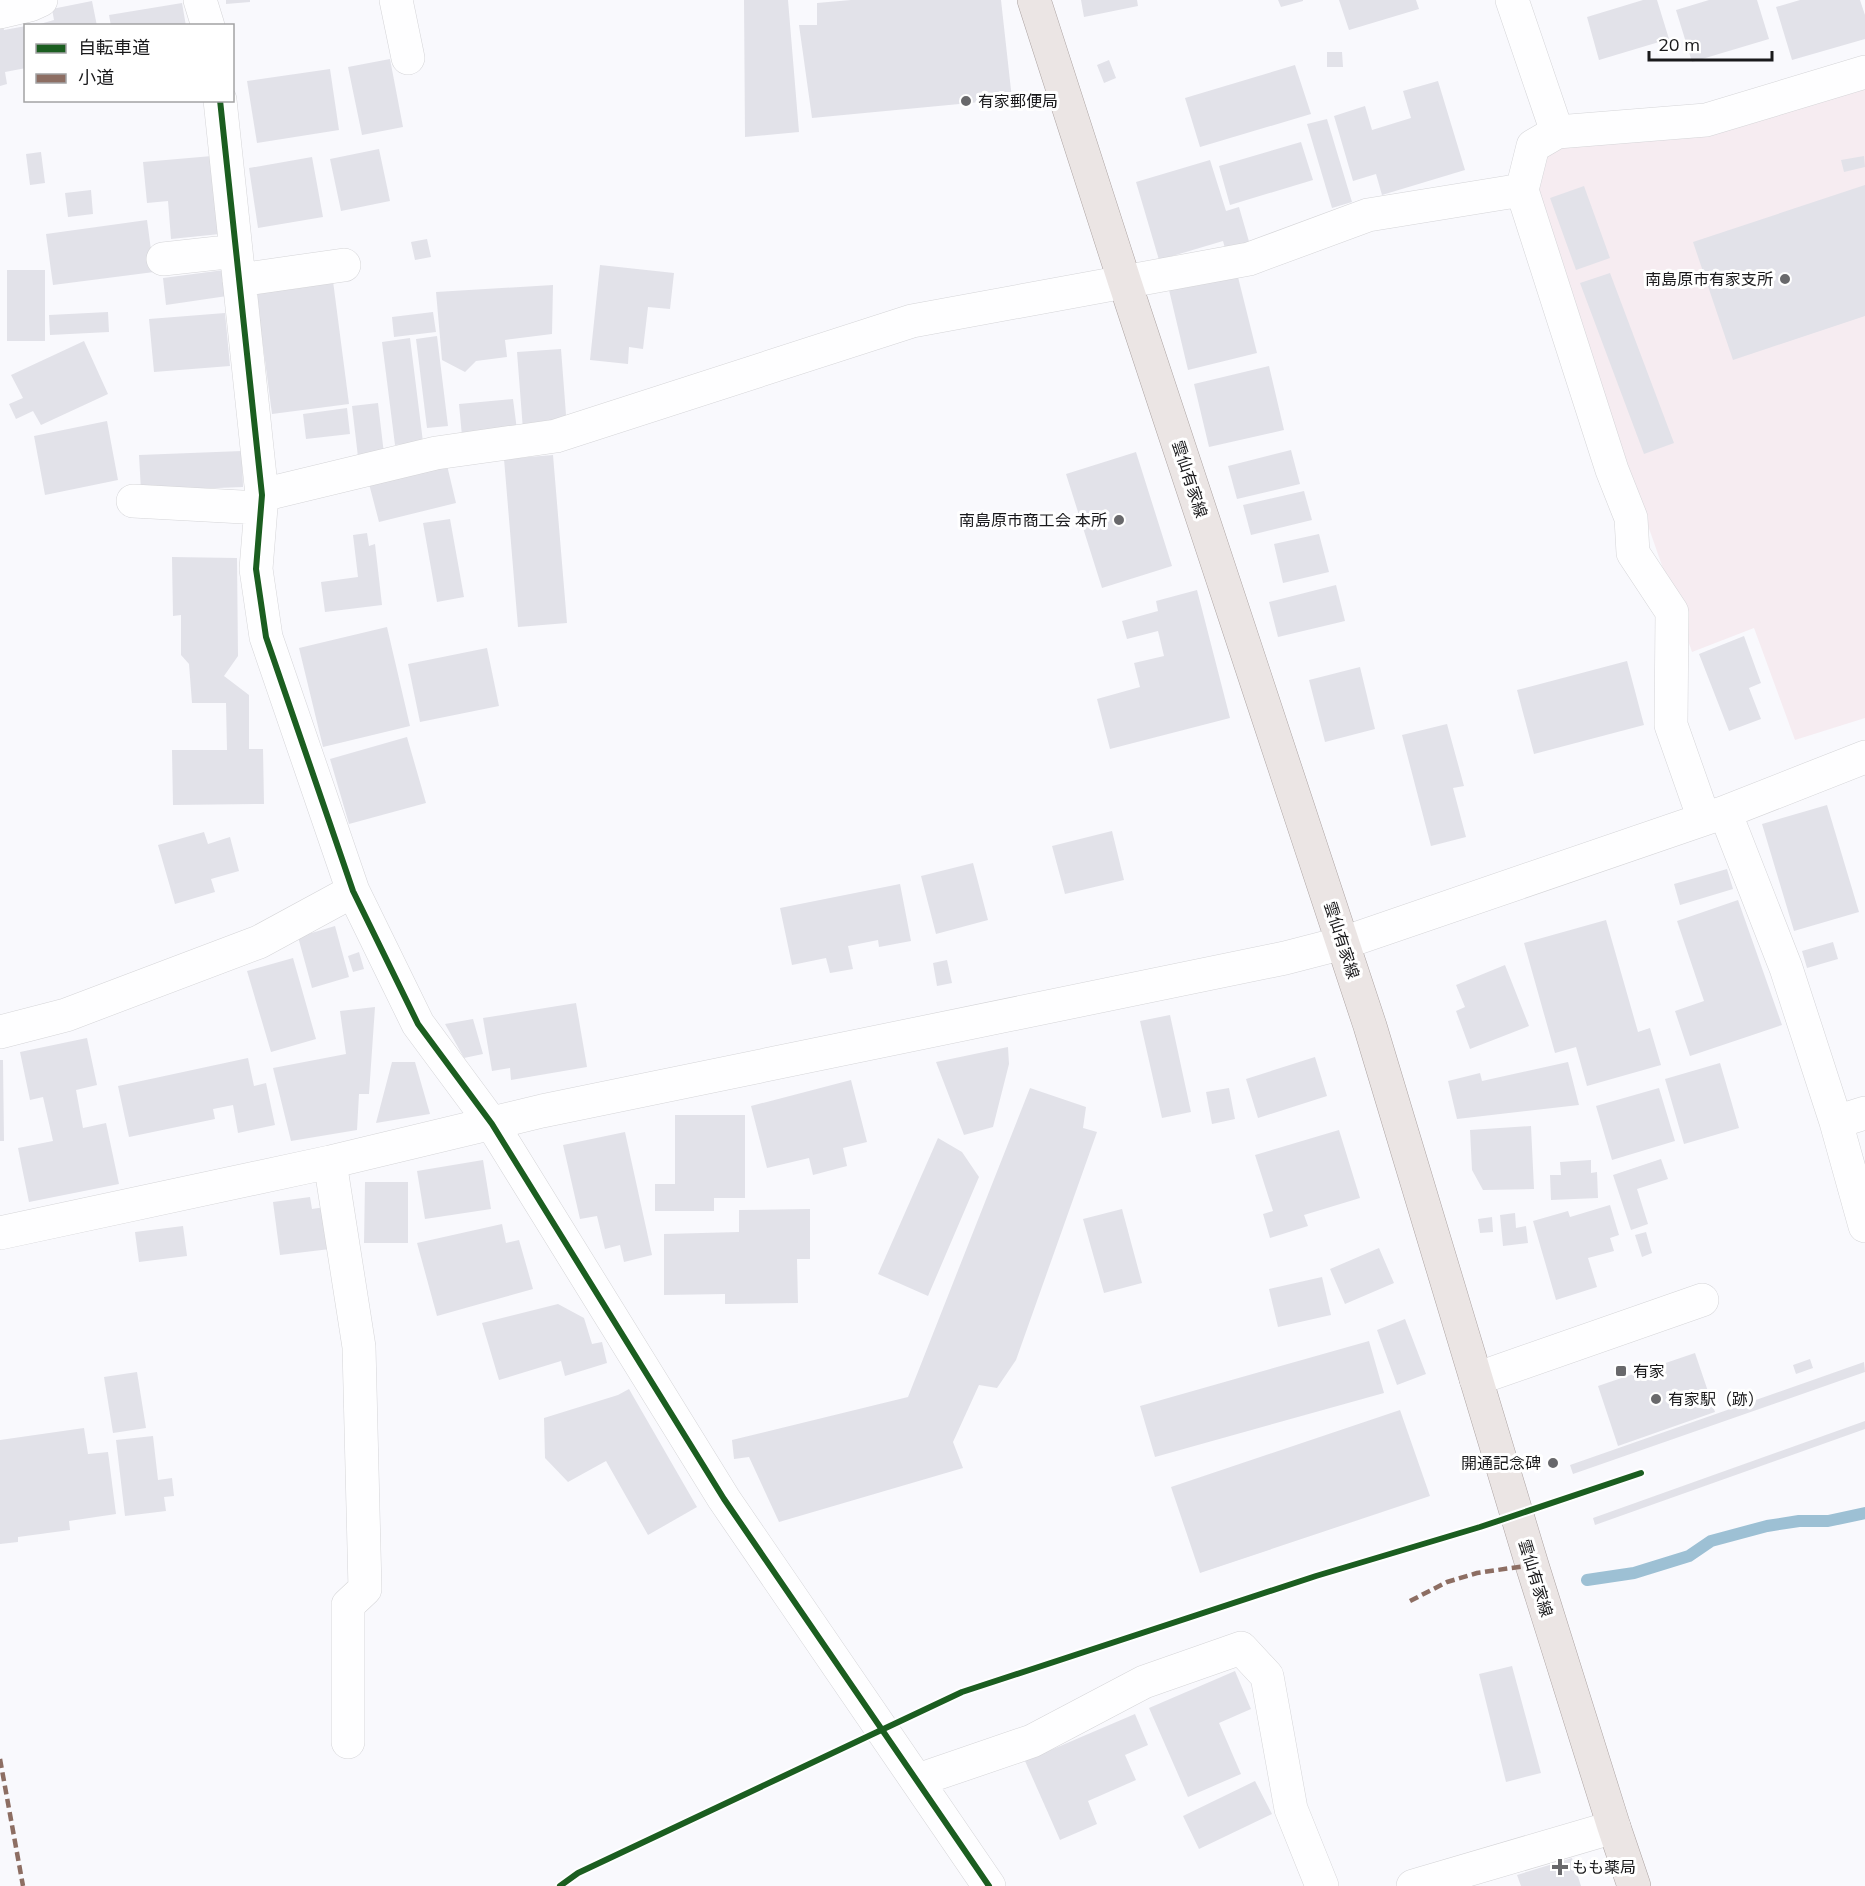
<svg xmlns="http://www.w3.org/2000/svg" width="1865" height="1886" font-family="Mulish,'Noto Sans JP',sans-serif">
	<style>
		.commercial { fill: #f6ecf1 }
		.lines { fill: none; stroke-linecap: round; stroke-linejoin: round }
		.stream { stroke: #9dc0d4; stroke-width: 12 }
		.building { fill: #e2e2e9 }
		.minor-casing { stroke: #d5d5d8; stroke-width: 34 }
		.major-casing { stroke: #ada4a3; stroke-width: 34 }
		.minor { stroke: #fefeff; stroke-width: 33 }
		.major { stroke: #ebe5e4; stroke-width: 33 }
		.quiet { stroke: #8d6e63; stroke-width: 4.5; stroke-dasharray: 9 4.5; stroke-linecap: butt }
		.cycleway-casing { stroke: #fff; stroke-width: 10 }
		.cycleway { stroke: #1b5e20; stroke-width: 6 }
		.poi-dot { fill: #68686b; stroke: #fff; stroke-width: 2 }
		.labels { text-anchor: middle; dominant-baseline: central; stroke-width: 6; stroke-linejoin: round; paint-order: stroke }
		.poi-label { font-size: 16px; fill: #1a1a1c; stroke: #fff; text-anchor: start }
		.street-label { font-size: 16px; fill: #1a1a1c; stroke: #fff }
	</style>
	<rect width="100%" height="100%" fill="#f9f9fd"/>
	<path class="commercial" d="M 1865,81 L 1865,718 L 1795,740 L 1754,628 L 1692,652 L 1531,189 L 1541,152 Z"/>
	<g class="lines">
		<path class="stream" d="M 1587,1580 L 1634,1573 L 1689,1556 L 1711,1541 L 1767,1526 L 1799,1521 L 1828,1521 L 1865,1513"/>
	</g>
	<path class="building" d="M 226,0 L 250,0 L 250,2 L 226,4 Z
		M 744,0 L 788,0 L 799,132 L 745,137 Z
		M 851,0 L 1001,0 L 1012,99 L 812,118 L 799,25 L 817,25 L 817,3 Z
		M 1081,0 L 1137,0 L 1138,6 L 1084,17 Z
		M 1278,0 L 1303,0 L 1303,1 L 1281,7 Z
		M 1339,0 L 1416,0 L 1419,9 L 1349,30 Z
		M 1643,0 L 1657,0 L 1669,39 L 1599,60 L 1587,17 Z
		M 1709,0 L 1757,0 L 1769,39 L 1692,62 L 1676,10 Z
		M 1800,0 L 1860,0 L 1865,15 L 1865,39 L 1792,60 L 1776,7 Z
		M 92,1 L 97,26 L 33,26 L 54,20 L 52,9 Z
		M 182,3 L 186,26 L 111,26 L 109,15 Z
		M 0,22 L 2,22 L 4,30 L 26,26 L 26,68 L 5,72 L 7,84 L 0,86 Z
		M 1327,52 L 1342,52 L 1343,67 L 1327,67 Z
		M 390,59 L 403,127 L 362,135 L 348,67 Z
		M 1109,60 L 1116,78 L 1104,83 L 1097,65 Z
		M 1295,65 L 1311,114 L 1200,147 L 1185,98 Z
		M 330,69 L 339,130 L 257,143 L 247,81 Z
		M 1438,81 L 1465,170 L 1382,195 L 1376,174 L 1353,181 L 1334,116 L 1365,106 L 1372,130 L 1411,118 L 1403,91 Z
		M 1327,119 L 1352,202 L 1332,208 L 1307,124 Z
		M 1301,142 L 1313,180 L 1230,205 L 1219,166 Z
		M 379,149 L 390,201 L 341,211 L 330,159 Z
		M 41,152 L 45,183 L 30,185 L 26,154 Z
		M 212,156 L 220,234 L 171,239 L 168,201 L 147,203 L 143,162 Z
		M 1864,156 L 1865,167 L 1844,172 L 1841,160 Z
		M 312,157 L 323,217 L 258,228 L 249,168 Z
		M 1210,160 L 1226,211 L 1239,207 L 1250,245 L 1226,252 L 1223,241 L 1159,260 L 1136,182 Z
		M 1865,185 L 1865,316 L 1733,360 L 1693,242 Z
		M 1584,186 L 1610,258 L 1576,270 L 1550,198 Z
		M 91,190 L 93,214 L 68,217 L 65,193 Z
		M 147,220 L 154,272 L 53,285 L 46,234 Z
		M 427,239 L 431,257 L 415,260 L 411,242 Z
		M 600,265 L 674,273 L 670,309 L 648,307 L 643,349 L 629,347 L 628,364 L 590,360 Z
		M 7,270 L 45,270 L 45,341 L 7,341 Z
		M 224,270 L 227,296 L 166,305 L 163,278 Z
		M 1237,273 L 1257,353 L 1188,370 L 1169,290 Z
		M 1610,273 L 1674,443 L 1644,454 L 1580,283 Z
		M 333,281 L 349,404 L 272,414 L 256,292 Z
		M 553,285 L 552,334 L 505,340 L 507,357 L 476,361 L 465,372 L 442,360 L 436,292 Z
		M 108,312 L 109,332 L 50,335 L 49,315 Z
		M 433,312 L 436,332 L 394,337 L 392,317 Z
		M 225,313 L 230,366 L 154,372 L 149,319 Z
		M 437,336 L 448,426 L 427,428 L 416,339 Z
		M 410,338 L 423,442 L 395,445 L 382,342 Z
		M 84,341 L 108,394 L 41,425 L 33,411 L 16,419 L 9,404 L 23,398 L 11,375 Z
		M 561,349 L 567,428 L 523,430 L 517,352 Z
		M 1269,366 L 1284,430 L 1209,447 L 1194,384 Z
		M 513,399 L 517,430 L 462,436 L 459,404 Z
		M 378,403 L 384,454 L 358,457 L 352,406 Z
		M 347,408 L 350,434 L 306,439 L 303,414 Z
		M 107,421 L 118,480 L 45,495 L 34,436 Z
		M 1291,450 L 1300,484 L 1237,499 L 1228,466 Z
		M 242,451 L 243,487 L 141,491 L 139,455 Z
		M 1136,452 L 1172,566 L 1102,588 L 1066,474 Z
		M 553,455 L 567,623 L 518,627 L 504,459 Z
		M 446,461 L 456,503 L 379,522 L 368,480 Z
		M 1304,491 L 1312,520 L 1251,535 L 1243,505 Z
		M 450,519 L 464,597 L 437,602 L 423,523 Z
		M 367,533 L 369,546 L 375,544 L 382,605 L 325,612 L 321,582 L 358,577 L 353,535 Z
		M 1319,534 L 1329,572 L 1283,583 L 1274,544 Z
		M 172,557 L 237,558 L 238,656 L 224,676 L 249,695 L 249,749 L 263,749 L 264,804 L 173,805 L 172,750 L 227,750 L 226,703 L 192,703 L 189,664 L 181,655 L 181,615 L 173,616 Z
		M 1336,585 L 1345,621 L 1278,637 L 1269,602 Z
		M 1197,590 L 1230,718 L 1110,749 L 1097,699 L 1140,687 L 1134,663 L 1164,656 L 1158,631 L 1127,639 L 1122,621 L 1158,611 L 1156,601 Z
		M 387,627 L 410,726 L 323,747 L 299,648 Z
		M 1744,636 L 1761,683 L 1749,688 L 1761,719 L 1729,731 L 1699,654 Z
		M 487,648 L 499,706 L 420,722 L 408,664 Z
		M 1627,661 L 1644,725 L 1534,754 L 1517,690 Z
		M 1360,667 L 1375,729 L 1325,742 L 1309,680 Z
		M 1447,724 L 1464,786 L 1453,788 L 1466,837 L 1431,846 L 1402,735 Z
		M 407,737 L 426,803 L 349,824 L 330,759 Z
		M 1827,805 L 1859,912 L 1794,931 L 1762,824 Z
		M 1112,831 L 1124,880 L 1065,894 L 1052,846 Z
		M 204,832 L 208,844 L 230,837 L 239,871 L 211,879 L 215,892 L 175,904 L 158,845 Z
		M 973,863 L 988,920 L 936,934 L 921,876 Z
		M 1727,869 L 1733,889 L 1680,905 L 1674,884 Z
		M 900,884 L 911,941 L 879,947 L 878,940 L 848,946 L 853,969 L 830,973 L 826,958 L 792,965 L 780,908 Z
		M 1738,900 L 1782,1025 L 1690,1056 L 1675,1011 L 1704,1001 L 1677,921 Z
		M 1606,920 L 1638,1032 L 1650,1028 L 1661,1065 L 1587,1086 L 1576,1047 L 1555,1053 L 1524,943 Z
		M 335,926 L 349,977 L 312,988 L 298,937 Z
		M 1833,942 L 1838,959 L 1807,968 L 1802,951 Z
		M 359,952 L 364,969 L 353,972 L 348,956 Z
		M 293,958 L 316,1039 L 271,1052 L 247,971 Z
		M 947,960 L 952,983 L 937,986 L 933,963 Z
		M 1505,965 L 1529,1026 L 1470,1049 L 1456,1011 L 1465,1007 L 1456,985 Z
		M 576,1003 L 587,1067 L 511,1080 L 510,1068 L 492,1071 L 483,1018 Z
		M 375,1007 L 369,1094 L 359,1094 L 357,1130 L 291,1141 L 273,1068 L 346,1054 L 340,1011 Z
		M 1170,1015 L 1191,1112 L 1162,1118 L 1140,1021 Z
		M 473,1019 L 483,1054 L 464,1058 L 445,1024 Z
		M 87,1038 L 97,1085 L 76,1090 L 83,1128 L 106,1123 L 119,1184 L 29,1202 L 18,1148 L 53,1141 L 43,1097 L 30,1100 L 20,1052 Z
		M 1008,1047 L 1009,1064 L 993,1127 L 964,1135 L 936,1062 Z
		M 1315,1057 L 1327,1096 L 1258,1118 L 1246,1079 Z
		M 248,1058 L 254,1086 L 266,1083 L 275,1125 L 238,1133 L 233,1105 L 213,1109 L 215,1119 L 129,1137 L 118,1086 Z
		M 0,1060 L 3,1060 L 4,1141 L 0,1141 Z
		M 392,1062 L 415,1062 L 430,1114 L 376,1123 Z
		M 1568,1062 L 1579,1105 L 1457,1119 L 1448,1081 L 1480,1073 L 1482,1081 Z
		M 1720,1063 L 1739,1128 L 1684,1144 L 1665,1079 Z
		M 851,1080 L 867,1142 L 843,1148 L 847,1166 L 813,1175 L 809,1158 L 767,1168 L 751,1106 Z
		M 1030,1088 L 1086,1107 L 1083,1128 L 1097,1132 L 1016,1360 L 997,1388 L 979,1385 L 953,1442 L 963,1468 L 779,1522 L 749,1457 L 734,1459 L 732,1440 L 908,1397 Z
		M 1229,1088 L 1235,1119 L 1212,1124 L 1206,1092 Z
		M 1659,1088 L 1675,1141 L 1612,1160 L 1596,1106 Z
		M 675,1115 L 745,1115 L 745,1198 L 714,1198 L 714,1211 L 655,1211 L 655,1184 L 675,1184 Z
		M 1531,1126 L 1534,1189 L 1483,1190 L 1472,1170 L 1470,1130 Z
		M 1339,1130 L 1360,1198 L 1304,1215 L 1308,1226 L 1270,1238 L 1263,1214 L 1273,1211 L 1255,1155 Z
		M 625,1132 L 652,1255 L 624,1262 L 620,1245 L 605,1249 L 597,1216 L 580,1219 L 563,1145 Z
		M 938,1138 L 962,1152 L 979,1177 L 928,1296 L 878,1274 Z
		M 1661,1159 L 1668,1179 L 1637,1189 L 1648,1224 L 1631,1230 L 1613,1175 Z
		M 483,1160 L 491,1209 L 425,1219 L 417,1171 Z
		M 1591,1160 L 1591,1173 L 1597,1172 L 1598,1198 L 1551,1200 L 1550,1175 L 1561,1175 L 1560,1162 Z
		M 365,1182 L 408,1182 L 408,1243 L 364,1243 Z
		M 310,1197 L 312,1209 L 325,1207 L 330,1249 L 280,1255 L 273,1202 Z
		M 1610,1205 L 1619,1235 L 1610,1238 L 1614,1251 L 1588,1258 L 1597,1287 L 1556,1300 L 1533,1221 L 1568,1211 L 1570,1217 Z
		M 810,1209 L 810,1259 L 797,1259 L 798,1303 L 725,1304 L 725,1294 L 664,1295 L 664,1234 L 739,1232 L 739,1210 Z
		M 1122,1209 L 1142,1283 L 1104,1293 L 1083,1219 Z
		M 1515,1213 L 1516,1228 L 1526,1226 L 1528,1243 L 1503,1246 L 1500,1215 Z
		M 1492,1217 L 1493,1232 L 1480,1233 L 1478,1219 Z
		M 502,1224 L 506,1243 L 519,1240 L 533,1289 L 437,1316 L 417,1243 Z
		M 183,1226 L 187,1256 L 139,1262 L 135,1232 Z
		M 1646,1232 L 1652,1253 L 1642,1257 L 1635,1235 Z
		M 1379,1248 L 1394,1283 L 1345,1304 L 1330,1269 Z
		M 1322,1277 L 1331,1315 L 1278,1327 L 1269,1289 Z
		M 558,1304 L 584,1318 L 592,1344 L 602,1342 L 607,1363 L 565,1376 L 561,1361 L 499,1380 L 482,1323 Z
		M 1405,1319 L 1426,1374 L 1397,1385 L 1377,1330 Z
		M 1369,1341 L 1384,1393 L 1155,1457 L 1140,1406 Z
		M 1695,1353 L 1715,1412 L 1618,1446 L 1598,1386 Z
		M 1810,1359 L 1813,1368 L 1796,1374 L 1793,1365 Z
		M 1864,1362 L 1865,1372 L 1573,1474 L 1570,1465 Z
		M 137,1372 L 146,1428 L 113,1433 L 104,1377 Z
		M 629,1389 L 697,1507 L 648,1535 L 606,1461 L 568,1482 L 545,1458 L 544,1418 L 618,1395 Z
		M 1400,1410 L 1430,1496 L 1200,1573 L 1171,1487 Z
		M 1865,1421 L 1865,1429 L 1595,1525 L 1593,1518 Z
		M 84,1428 L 88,1454 L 108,1452 L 116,1514 L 69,1521 L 70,1530 L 18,1537 L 18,1542 L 0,1544 L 0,1440 Z
		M 153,1436 L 158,1480 L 172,1478 L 174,1496 L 164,1497 L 166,1511 L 125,1516 L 116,1440 Z
		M 1512,1666 L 1541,1773 L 1506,1782 L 1479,1674 Z
		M 1235,1671 L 1251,1709 L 1219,1723 L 1241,1774 L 1188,1797 L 1149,1708 Z
		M 1135,1714 L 1148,1745 L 1125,1755 L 1136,1780 L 1088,1801 L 1097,1824 L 1060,1840 L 1025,1761 Z
		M 1255,1781 L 1272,1814 L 1199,1849 L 1183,1816 Z
		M 1572,1858 L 1581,1886 L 1521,1886 L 1517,1875 Z"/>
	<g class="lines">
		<defs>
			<path id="minor" d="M 200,0 L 208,26
				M 396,0 L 408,58
				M 1512,0 L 1557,132 L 1706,120 L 1865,72
				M 0,12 L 30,5 L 41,0
				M 220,100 L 262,495 L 256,569 L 266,637 L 353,891 L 418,1024 L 492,1124 L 724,1499 L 989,1886
				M 1522,190 L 1612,470 L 1631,518 L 1633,553 L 1672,612 L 1671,725 L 1704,819
				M 163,259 L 236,251
				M 239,280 L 344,265
				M 262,495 L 436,453 L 556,436 L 912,321 L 1249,259 L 1368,215 L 1522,190 L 1533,146 L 1557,132
				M 133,501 L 261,508
				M 1725,812 L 1786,968 L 1836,1122 L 1865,1226
				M 0,1032 L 66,1015 L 259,942 L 353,891
				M 1836,1122 L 1865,1113
				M 330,1162 L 359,1347 L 365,1589 L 348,1605 L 348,1742
				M 0,1233 L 330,1162 L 542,1111 L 1285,958 L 1343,943 L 1725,812 L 1865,757
				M 1476,1379 L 1702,1300
				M 918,1780 L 1032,1741 L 1144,1682 L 1241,1648 L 1267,1676 L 1291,1809 L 1322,1886
				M 1413,1886 L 1614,1827"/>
			<path id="major" d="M 1034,0 L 1125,283 L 1370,1026 L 1532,1565 L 1614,1827 L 1634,1886"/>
		</defs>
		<use href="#minor" class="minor-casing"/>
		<use href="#major" class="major-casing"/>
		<use href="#minor" class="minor"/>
		<use href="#major" class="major"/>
		<path class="quiet" d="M 1410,1601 L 1447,1582 L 1477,1573 L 1532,1565
			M 0,1759 L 23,1886"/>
		<defs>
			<path id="cycleway" d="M 220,100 L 262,495 L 256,569 L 266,637 L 353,891 L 418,1024 L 492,1124 L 724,1499 L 989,1886
				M 560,1886 L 578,1873 L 962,1692 L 1316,1576 L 1480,1527 L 1641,1473"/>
		</defs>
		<use href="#cycleway" class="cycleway-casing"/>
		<use href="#cycleway" class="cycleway"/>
	</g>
	<g class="poi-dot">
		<circle cx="966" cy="101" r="6"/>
		<circle cx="1785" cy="279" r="6"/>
		<circle cx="1119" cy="520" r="6"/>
		<rect x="1615" y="1365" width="12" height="12" rx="3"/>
		<circle cx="1656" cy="1399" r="6"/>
		<circle cx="1553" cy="1463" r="6"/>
		<path d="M1557 1858h6v6h6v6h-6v6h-6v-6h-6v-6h6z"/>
	</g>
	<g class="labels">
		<g class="poi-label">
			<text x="978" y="101">有家郵便局</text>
			<text x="1773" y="279" text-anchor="end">南島原市有家支所</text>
			<text x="1107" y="520" text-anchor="end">南島原市商工会 本所</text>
			<text x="1633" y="1371">有家</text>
			<text x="1668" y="1399">有家駅（跡）</text>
			<text x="1541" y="1463" text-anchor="end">開通記念碑</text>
			<text x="1572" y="1867">もも薬局</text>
		</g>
		<g class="street-label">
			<text transform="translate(1190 479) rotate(72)">雲仙有家線</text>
			<text transform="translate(1342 940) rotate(72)">雲仙有家線</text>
			<text transform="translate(1536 1578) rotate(73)">雲仙有家線</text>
		</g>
	</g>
	<rect x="24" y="24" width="210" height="78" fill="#ffffff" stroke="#a3a3a4" stroke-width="1.5"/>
	<rect x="36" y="44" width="30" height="9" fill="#1b5e20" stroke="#a3a3a4" stroke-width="1.5"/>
	<text x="78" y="54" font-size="18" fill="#1a1a1c">自転車道</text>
	<rect x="36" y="74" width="30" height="9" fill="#8d6e63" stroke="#a3a3a4" stroke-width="1.5"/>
	<text x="78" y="84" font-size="18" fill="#1a1a1c">小道</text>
	<path d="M1649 51v9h123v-9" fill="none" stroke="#1a1a1c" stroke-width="3"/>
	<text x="1658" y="51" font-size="18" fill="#1a1a1c" stroke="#ffffff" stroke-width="4.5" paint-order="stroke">20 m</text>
</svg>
